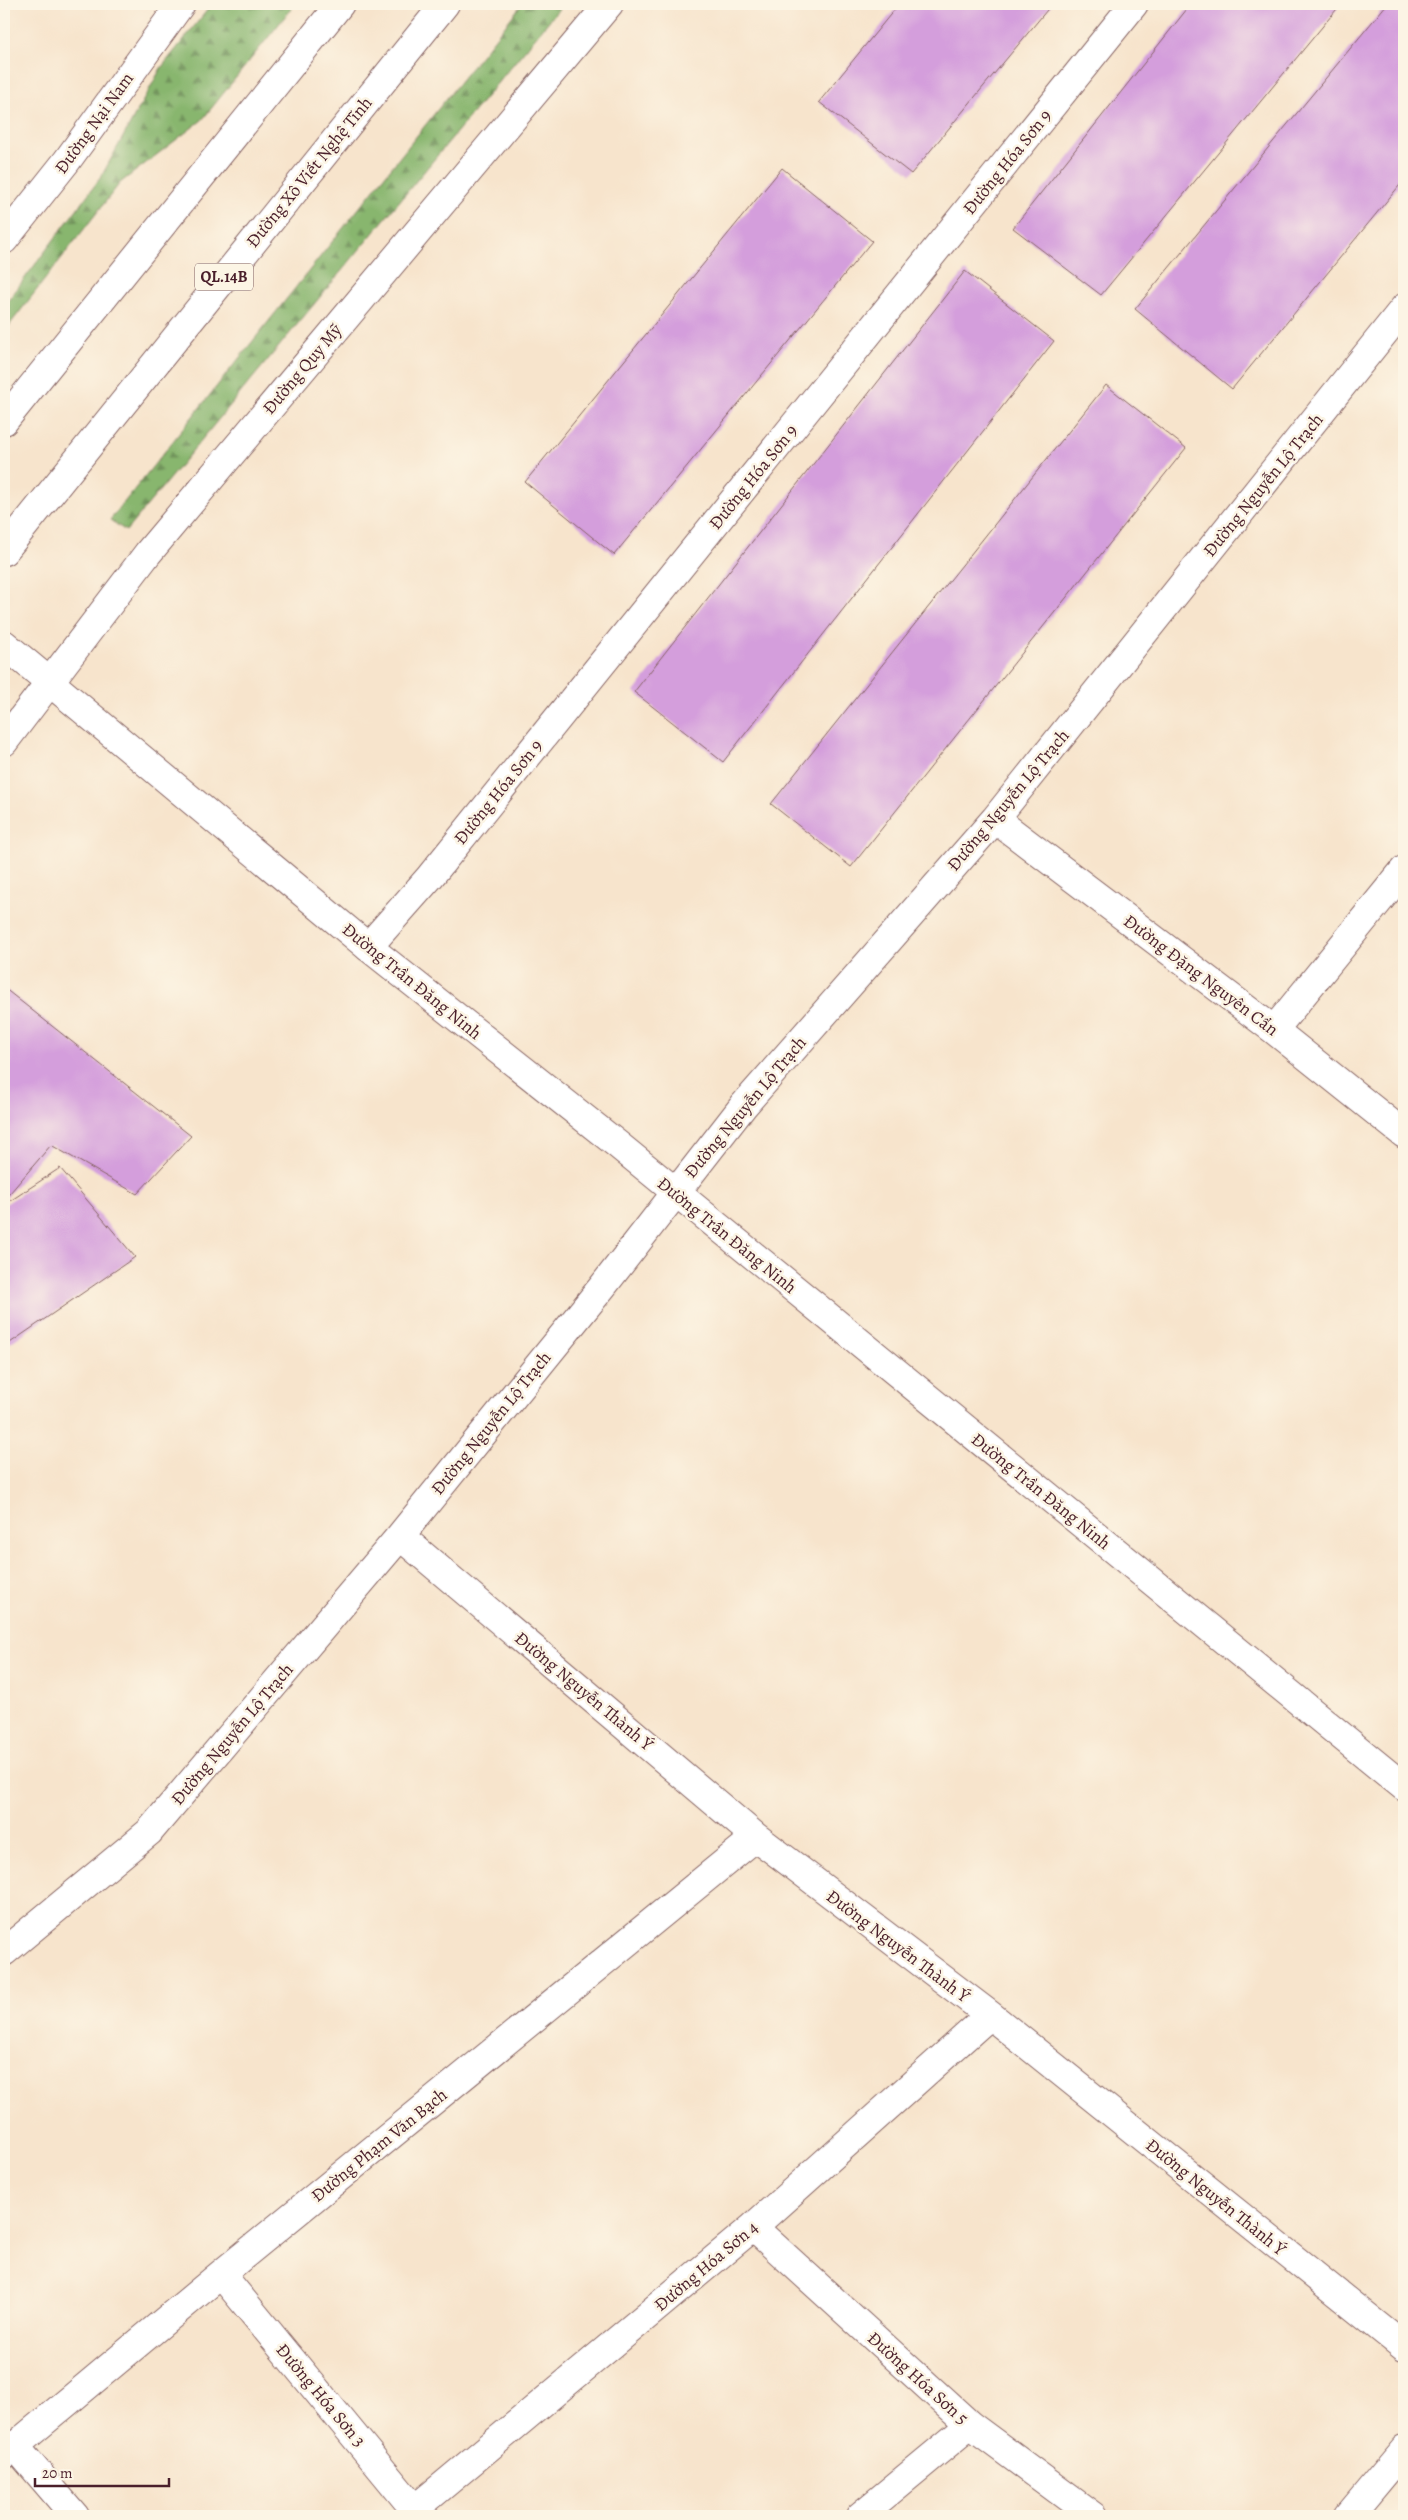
<svg xmlns="http://www.w3.org/2000/svg" width="1408" height="2520" font-family="Alegreya,serif">
	<style>
		.forest { fill: url(#forest-firs); stroke: #696a4c }
		.building { fill: #d49edc }
		.lines { fill: none; stroke-linecap: round; stroke-linejoin: round }
		.minor-casing { stroke: #876463; stroke-width: 30 }
		.tertiary-casing { stroke: #876463; stroke-width: 30 }
		.trunk-casing { stroke: #876463; stroke-width: 30 }
		.minor { stroke: #fff; stroke-width: 28 }
		.tertiary { stroke: #fff; stroke-width: 28 }
		.trunk { stroke: #fff; stroke-width: 28 }
		.labels { text-anchor: middle; dominant-baseline: central; stroke-width: 5; stroke-linejoin: round; paint-order: stroke }
		.shield { fill: #fcf5e5; stroke: #7f5f63; stroke-width: 1 }
		.shield-label { font-size: 16px; font-weight: bold; fill: #4a1f2b }
		.street-label { font-size: 18px; fill: #4a1f2b; stroke: #fcf5e5 }
	</style>
	<defs>
		<pattern id="forest-firs" width="22" height="20" patternUnits="userSpaceOnUse" patternTransform="scale(1.25)"><rect width="22" height="20" fill="#88b66e"/><path d="M5 1l3.5 6h-7zM16 11l3.5 6h-7z" fill="#71935b"/></pattern>
	</defs>
	<rect width="100%" height="100%" fill="#fcf5e5"/>
	<filter id="ink" filterUnits="userSpaceOnUse"><feTurbulence type="fractalNoise" baseFrequency=".02" numOctaves="2"/><feDisplacementMap in="SourceGraphic" scale="10" xChannelSelector="R" yChannelSelector="G"/><feConvolveMatrix kernelMatrix="1 2 1 2 8 2 1 2 1" color-interpolation-filters="sRGB"/></filter>
	<filter id="wash" filterUnits="userSpaceOnUse"><feTurbulence type="fractalNoise" baseFrequency=".0096" numOctaves="4" result="noise"/><feDisplacementMap in="SourceGraphic" scale="20" xChannelSelector="R" yChannelSelector="G"/><feGaussianBlur stdDeviation="1.12" result="paint"/><feColorMatrix in="noise" values="0 0 0 0 0 0 0 0 0 0 0 0 0 0 0 0 0 1.4 0 .05"/><feComposite in="paint" operator="in"/></filter>
	<g filter="url(#wash)">
		<rect width="100%" height="100%" fill="#f7e4cc"/>
		<path class="forest" d="M 212,4 L 295,4 L 202,120 L 120,183 L 4,332 L 4,306 L 101,177 L 161,68 Z
			M 522,4 L 563,4 L 126,531 L 110,520 Z"/>
		<g id="blocks">
			<path class="building" d="M 899,4 L 1052,4 L 911,174 L 819,102 Z
				M 1191,4 L 1341,4 L 1101,295 L 1013,228 Z
				M 1387,4 L 1404,4 L 1404,180 L 1232,389 L 1135,309 Z
				M 782,168 L 872,241 L 614,555 L 525,482 Z
				M 965,271 L 1054,341 L 723,762 L 634,692 Z
				M 1106,385 L 1186,448 L 851,867 L 771,804 Z
				M 4,988 L 191,1136 L 137,1194 L 51,1145 L 4,1200 Z
				M 60,1168 L 135,1257 L 4,1347 L 4,1205 Z"/>
		</g>
	</g>
	<g filter="url(#ink)">
		<use href="#blocks" fill-opacity="0" stroke="#876463" stroke-width="1"/>
		<g class="lines">
			<defs>
				<path id="minor" d="M 995,819 L 1274,1030 L 1404,1134
					M 368,947 L 429,878 L 1134,4
					M 1274,1030 L 1404,870
					M 400,1536 L 756,1837 L 990,2015 L 1404,2347
					M 4,1952 L 149,1832 L 400,1536 L 603,1286 L 744,1105 L 995,819 L 1404,308
					M 753,2227 L 970,2425 L 1093,2516
					M 221,2274 L 420,2516
					M 15,2446 L 75,2516
					M 4,2455 L 221,2274 L 756,1837
					M 415,2509 L 753,2227 L 990,2015
					M 860,2516 L 970,2425
					M 1349,2516 L 1404,2450"/>
				<path id="tertiary" d="M 4,240 L 66,162 L 181,4
					M 4,644 L 368,947 L 617,1144 L 1404,1787
					M 4,742 L 148,553 L 609,4"/>
				<path id="trunk" d="M 4,421 L 340,4
					M 4,551 L 445,4"/>
			</defs>
			<use href="#minor" class="minor-casing"/>
			<use href="#tertiary" class="tertiary-casing"/>
			<use href="#trunk" class="trunk-casing"/>
			<use href="#minor" class="minor"/>
			<use href="#tertiary" class="tertiary"/>
			<use href="#trunk" class="trunk"/>
		</g>
	</g>
	<g class="labels">
		<rect class="shield" x="195" y="263.5" width="58" height="27" rx="4"/>
		<g class="shield-label">
			<text x="224" y="277">QL.14B</text>
		</g>
		<g class="street-label">
			<text transform="translate(94 123) rotate(-54)">Đường Nại Nam</text>
			<text transform="translate(1007 162) rotate(-51)">Đường Hóa Sơn 9</text>
			<text transform="translate(309 172) rotate(-51)">Đường Xô Viết Nghệ Tĩnh</text>
			<text transform="translate(302 369) rotate(-50)">Đường Quy Mỹ</text>
			<text transform="translate(753 477) rotate(-51)">Đường Hóa Sơn 9</text>
			<text transform="translate(1263 485) rotate(-51)">Đường Nguyễn Lộ Trạch</text>
			<text transform="translate(498 792) rotate(-51)">Đường Hóa Sơn 9</text>
			<text transform="translate(1008 800) rotate(-50)">Đường Nguyễn Lộ Trạch</text>
			<text transform="translate(1201 975) rotate(37)">Đường Đặng Nguyên Cẩn</text>
			<text transform="translate(412 981) rotate(39)">Đường Trần Đăng Ninh</text>
			<text transform="translate(745 1107) rotate(-50)">Đường Nguyễn Lộ Trạch</text>
			<text transform="translate(727 1235) rotate(39)">Đường Trần Đăng Ninh</text>
			<text transform="translate(491 1423) rotate(-51)">Đường Nguyễn Lộ Trạch</text>
			<text transform="translate(1041 1491) rotate(39)">Đường Trần Đăng Ninh</text>
			<text transform="translate(584 1691) rotate(40)">Đường Nguyễn Thành Ý</text>
			<text transform="translate(232 1734) rotate(-50)">Đường Nguyễn Lộ Trạch</text>
			<text transform="translate(898 1946) rotate(37)">Đường Nguyễn Thành Ý</text>
			<text transform="translate(379 2145) rotate(-39)">Đường Phạm Văn Bạch</text>
			<text transform="translate(1216 2197) rotate(39)">Đường Nguyễn Thành Ý</text>
			<text transform="translate(706 2266) rotate(-40)">Đường Hóa Sơn 4</text>
			<text transform="translate(918 2378) rotate(42)">Đường Hóa Sơn 5</text>
			<text transform="translate(321 2395) rotate(50)">Đường Hóa Sơn 3</text>
		</g>
	</g>
	<rect width="1408" height="2520" fill="none" stroke="#fcf5e5" stroke-width="20"/>
	<path d="M35 2478v8h134v-8" fill="none" stroke="#4a1f2b" stroke-width="2.5"/>
	<text x="42" y="2478" font-size="15" fill="#4a1f2b" stroke="#fcf5e5" stroke-width="4" paint-order="stroke">20 m</text>
</svg>
